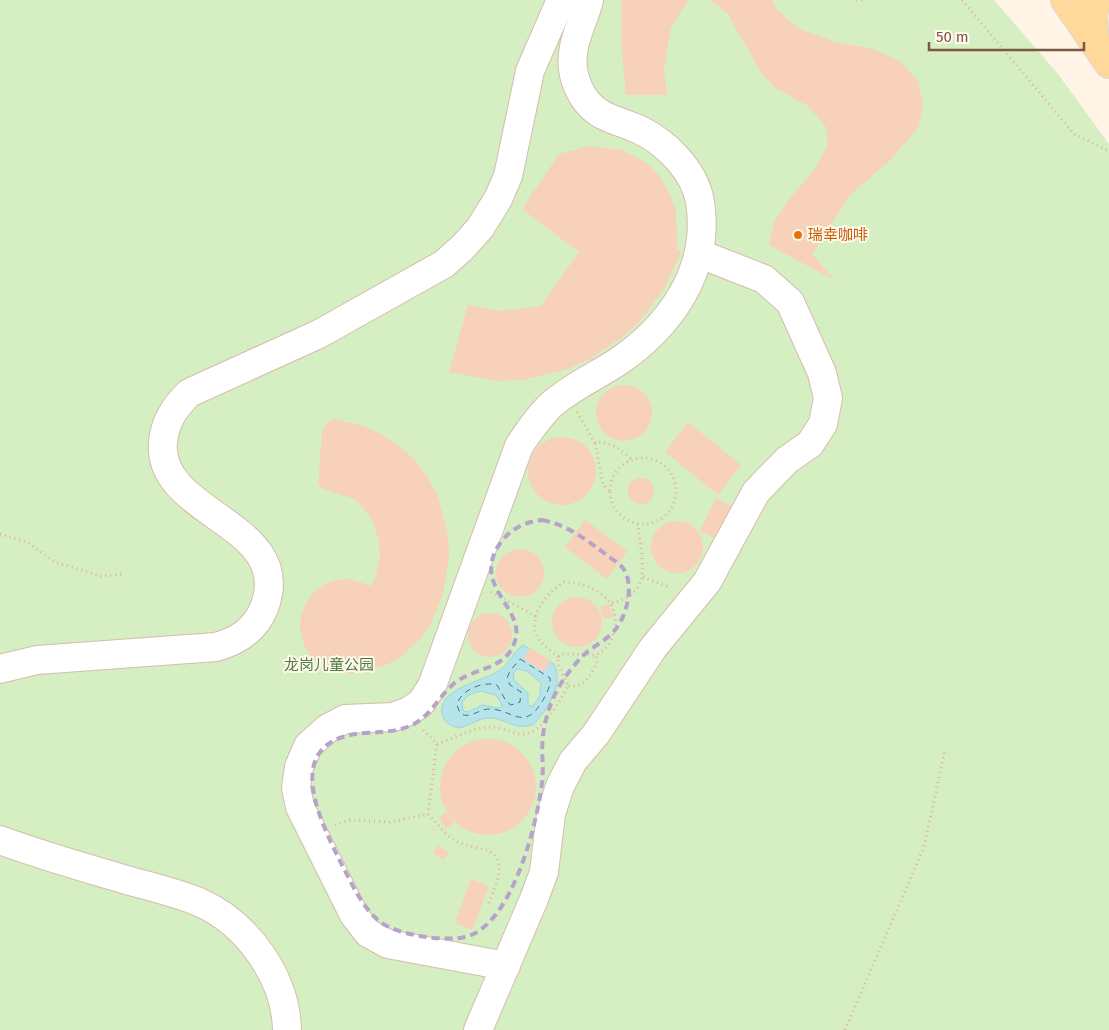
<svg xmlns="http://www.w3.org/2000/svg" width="1109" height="1030" font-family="'Fira Sans','Noto Sans SC',sans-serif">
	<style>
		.green { fill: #d5eec2 }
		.water { fill: #b7e4eb; stroke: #9cd5de; fill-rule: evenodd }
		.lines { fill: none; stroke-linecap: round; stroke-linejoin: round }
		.ferry { stroke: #387782; stroke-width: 1; stroke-dasharray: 6 5; stroke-linecap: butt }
		.building { fill: #f7d1ba }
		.minor-casing { stroke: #d5bdac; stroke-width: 30 }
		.major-casing { stroke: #ddd4cf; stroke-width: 30 }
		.path { stroke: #ddb49c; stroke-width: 3; stroke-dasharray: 1 4; stroke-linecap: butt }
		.minor { stroke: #fff; stroke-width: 28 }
		.major { stroke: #ffd99c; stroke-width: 28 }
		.rail { stroke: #b7a2ca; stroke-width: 4; stroke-dasharray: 8 5; stroke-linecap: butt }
		.food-dot { fill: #e8710a; stroke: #fff8ee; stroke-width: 2 }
		.labels { text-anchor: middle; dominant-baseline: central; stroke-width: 4; stroke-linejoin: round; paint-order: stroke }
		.food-label { font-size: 15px; fill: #c56008; stroke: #fff8ee; text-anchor: start }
		.park-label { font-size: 15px; fill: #4f7c3b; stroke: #fff8ee }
	</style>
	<rect width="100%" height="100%" fill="#fff4e6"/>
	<path class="green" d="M 0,0 L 994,0 L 1058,74 L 1109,144 L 1109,1030 L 0,1030 Z"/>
	<path class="water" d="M 523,645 L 554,664 C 564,685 548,708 534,724 C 517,731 508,720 492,718 C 479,717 470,726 459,728 C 451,726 444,723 442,714 C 437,688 485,681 500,670 C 509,664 514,651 523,645 ZM 517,669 L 527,671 L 541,683 L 540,696 L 532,707 L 528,705 L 528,693 L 514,680 L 513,674 ZM 480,691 L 496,695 L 502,705 L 499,708 L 482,705 L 468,712 L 463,711 L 462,702 L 469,695 Z"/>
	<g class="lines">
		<path class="ferry" d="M 520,659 L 550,678 C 551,685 547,693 543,700 C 524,733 513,709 489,709 C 478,709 470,720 460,713 L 457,705 C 460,690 483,681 497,685 L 506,701 L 511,705 L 520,702 L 521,692 L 510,685 L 507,678 L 510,671 Z"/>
	</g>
	<path class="building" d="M 622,0 L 688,0 L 671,27 L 664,70 L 667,95 L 626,95 L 621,43 Z
		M 710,0 L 772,0 L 776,9 L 799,29 L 836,42 L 873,49 L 901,62 L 918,81 L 923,105 L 918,128 L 889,161 L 850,195 L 812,254 L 834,280 L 769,245 L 774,222 L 791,197 L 813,172 L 828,146 L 826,127 L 808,106 L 775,88 L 761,72 L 727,13 Z
		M 589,146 L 622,150 L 636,157 L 649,165 L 659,176 L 670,194 L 676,211 L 677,249 L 681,252 L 665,287 L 639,322 L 621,338 L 590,359 L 568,369 L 522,380 L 497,381 L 449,372 L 468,305 L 500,311 L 541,306 L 579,252 L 522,209 L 559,154 Z
		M596 413a28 28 0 1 1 56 0a28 28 0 1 1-56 0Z
		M 333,419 L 360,425 L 377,432 L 396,444 L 412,457 L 427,476 L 438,497 L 448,536 L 449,558 L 443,594 L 431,623 L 421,638 L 402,656 L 388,664 L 351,674 L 327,670 L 312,659 L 304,645 L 300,628 L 301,616 L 307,601 L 314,592 L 327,583 L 337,580 L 350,579 L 371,586 L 376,576 L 380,556 L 379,539 L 370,516 L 355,499 L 324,489 L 318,485 L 322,432 L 328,422 Z
		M 688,422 L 741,465 L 718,495 L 665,452 Z
		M528 471a34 34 0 1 1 68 0a34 34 0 1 1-68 0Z
		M628 491a13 13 0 1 1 26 0a13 13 0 1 1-26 0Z
		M 716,498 L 735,508 L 718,540 L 700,531 Z
		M 585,520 L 627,551 L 607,579 L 565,547 Z
		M651 547a26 26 0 1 1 52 0a26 26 0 1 1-52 0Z
		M496 573a24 24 0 1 1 48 0a24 24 0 1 1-48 0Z
		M552 622a25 25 0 1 1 50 0a25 25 0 1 1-50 0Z
		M 609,604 L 613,617 L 604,619 L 600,607 Z
		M468 635a22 22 0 1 1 44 0a22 22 0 1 1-44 0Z
		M 530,648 L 551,661 L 544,672 L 523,659 Z
		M440 787a48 48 0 1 1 96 0a48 48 0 1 1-96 0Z
		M 446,812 L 454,823 L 446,829 L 439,818 Z
		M 439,845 L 449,853 L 443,860 L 433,852 Z
		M 471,879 L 489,886 L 472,930 L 455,923 Z"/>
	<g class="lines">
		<defs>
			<path id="minor" d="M 0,669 L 37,660 L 216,647 C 238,641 255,630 264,608 C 297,523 156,516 163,442 C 165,421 175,407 189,393 L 319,334 L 444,264 L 463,247 L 480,228 L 498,199 L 508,176 L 530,71 L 561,0
				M 0,840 C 43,856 87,868 130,881 C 153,887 177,893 199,902 C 247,923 286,977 287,1030
				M 506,966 L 388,944 L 368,933 L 354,915 L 300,807 L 296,788 L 299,767 L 308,746 L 328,728 L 345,719 L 393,717 L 409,711 L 421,703 L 432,686 L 519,446 C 529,431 539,416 552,404 C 572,387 594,377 616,363 C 670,327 711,270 700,202 C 695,171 666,142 638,129 C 627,124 614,121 603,115 C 582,104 570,77 573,54 C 574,36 585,18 589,0
				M 478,1030 L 534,899 L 544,872 L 551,814 L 560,786 L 573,761 L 596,734 L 653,648 L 707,582 L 756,492 L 787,460 L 810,444 L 823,424 L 828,398 L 822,373 L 790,302 L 764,279 L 700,254"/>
			<path id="major" d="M 1065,0 L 1109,64
				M 1095,43 L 1093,16 L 1096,0"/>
		</defs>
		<use href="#minor" class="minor-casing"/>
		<use href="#major" class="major-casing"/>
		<path class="path" d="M 856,0 L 862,0
			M 962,0 L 1074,134 L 1109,151
			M 577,412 L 595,443 C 609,440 622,450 631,459
			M 595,443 L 603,485 L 611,492
			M610 491a33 33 0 1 1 66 0a33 33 0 1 1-66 0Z
			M 0,534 L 27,542 L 55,562 L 101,576 L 125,574
			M 643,577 L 671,588
			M 491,592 L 537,617
			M 612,603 C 656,593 640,557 638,524
			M 558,657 C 551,650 540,644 536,634 C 529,613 548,592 564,582 C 592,583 622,599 614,631 C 612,642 606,650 596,655
			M 423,730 L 437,744 L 428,814
			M 437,744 C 454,738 474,727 492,727 C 503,727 512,734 522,734 C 541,735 560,701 568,686 L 558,664 L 558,657 L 561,654 L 596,655 L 597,663 C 590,676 584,688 568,686
			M 335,825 L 350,820 L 390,822 L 428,814 C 437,823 445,835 456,841 C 466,846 476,847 486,850 C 511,858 494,889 488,905
			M 845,1030 L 924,847 L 945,750"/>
		<use href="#minor" class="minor"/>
		<use href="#major" class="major"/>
		<path class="rail" d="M 542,520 C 567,525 584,538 604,553 C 610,558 618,562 623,568 C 635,585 627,615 615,630 C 608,639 596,645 587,652 C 578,660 570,670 564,679 C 552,696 546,715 543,735 C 541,751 544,767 542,783 C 537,824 512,926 465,937 C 444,942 396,935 379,921 C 361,906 351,882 340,861 C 316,813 282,739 365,733 C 381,732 397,732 412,725 C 433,715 440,692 459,680 C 480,667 507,668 515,641 C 526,607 469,586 501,542 C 512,528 525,522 542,520 Z"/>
	</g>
	<circle class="food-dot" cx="798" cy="235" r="5"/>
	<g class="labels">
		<g class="food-label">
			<text x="808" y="235">瑞幸咖啡</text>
		</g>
		<g class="park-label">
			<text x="329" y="665">龙岗儿童公园</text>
		</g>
	</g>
	<path d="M929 42v8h155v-8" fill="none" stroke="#7b5947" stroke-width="2.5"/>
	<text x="936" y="42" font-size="15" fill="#7b5947" stroke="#fff8ee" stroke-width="4" paint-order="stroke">50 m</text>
</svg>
